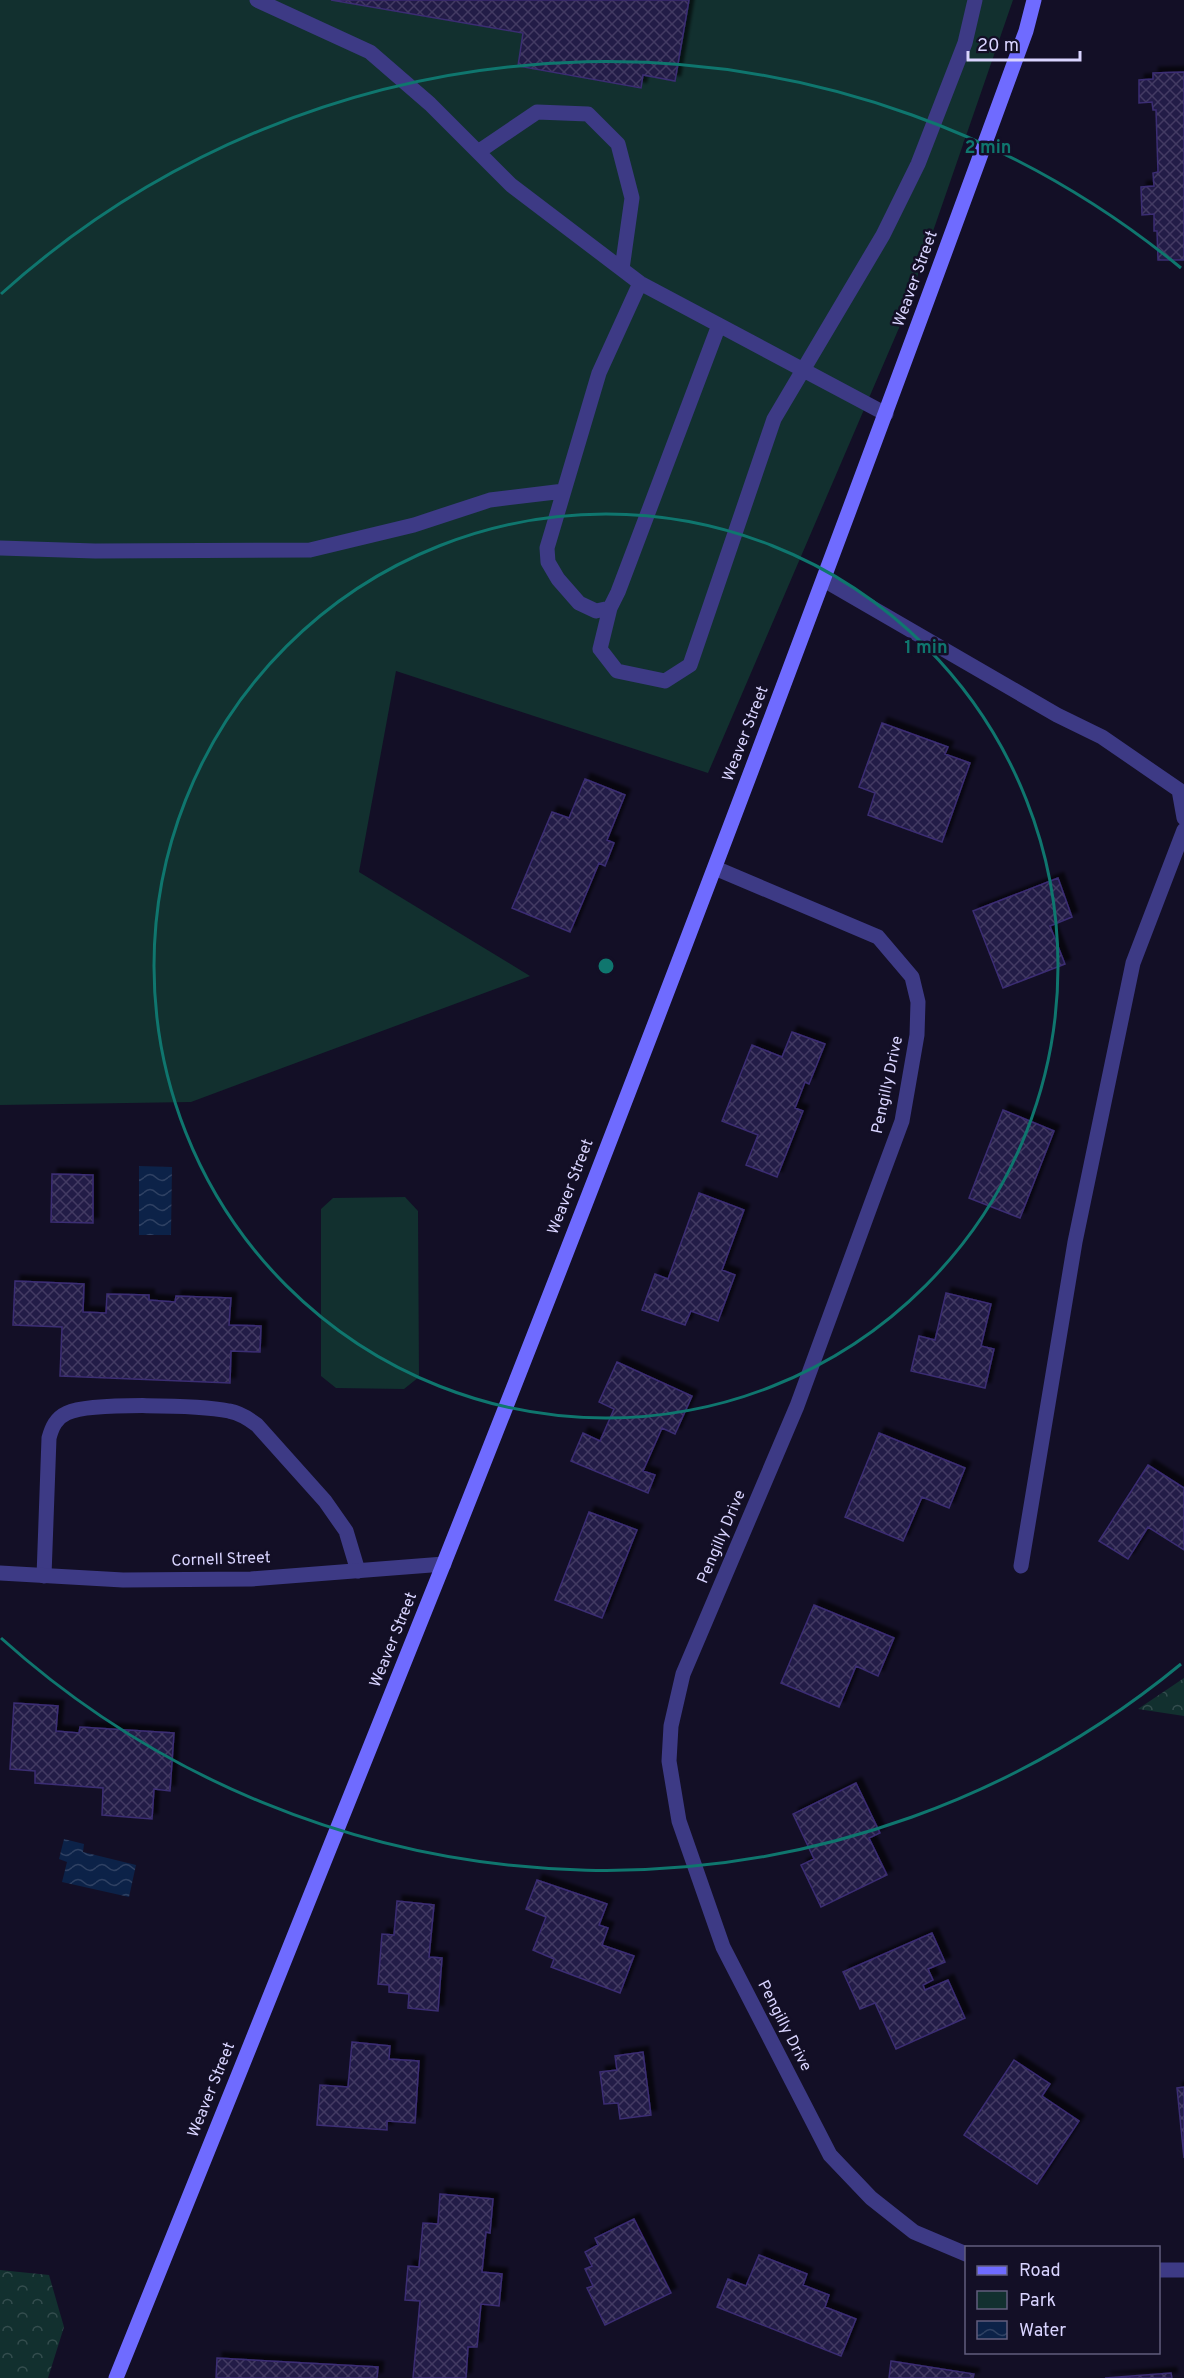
<svg xmlns="http://www.w3.org/2000/svg" width="1184" height="2378" font-family="Overpass,sans-serif">
	<style>
		.green { fill: #12302f }
		.forest { fill: url(#forest-crowns) }
		.water { fill: url(#water-waves) }
		.building { fill: url(#building-cross-hatch); stroke: #3b2d73; stroke-width: 1.5; filter: url(#shadow) }
		.lines { fill: none; stroke-linecap: round; stroke-linejoin: round }
		.lane { stroke: #3d3a85; stroke-width: 15 }
		.street { stroke: #3d3a85; stroke-width: 15 }
		.secondary { stroke: #6f6bff; stroke-width: 15 }
		.ring { fill: none; stroke: #0f766e; stroke-width: 3 }
		.labels { text-anchor: middle; dominant-baseline: central; stroke-width: 5; stroke-linejoin: round; paint-order: stroke }
		.street-label { font-size: 16px; fill: #d9d4ff; stroke: #130f26 }
		.centre { fill: #0f766e; stroke: #130f26; stroke-width: 3 }
		.ring-label { font-size: 18px; text-anchor: middle; font-weight: bold; fill: #0f766e; stroke: #130f26; stroke-width: 5; stroke-linejoin: round; paint-order: stroke }
	</style>
	<defs>
		<pattern id="forest-crowns" width="20" height="18" patternUnits="userSpaceOnUse" patternTransform="scale(1.5)"><rect width="20" height="18" fill="#12302f"/><path d="M2 6a3 3 0 1 1 6 0M12 15a3 3 0 1 1 6 0" fill="none" stroke="#344d4e"/></pattern>
		<pattern id="water-waves" width="16" height="10" patternUnits="userSpaceOnUse" patternTransform="scale(1.5)"><rect width="16" height="10" fill="#0c2248"/><path d="M0 5q4-4 8 0t8 0" fill="none" stroke="#2f4163"/></pattern>
		<pattern id="building-cross-hatch" width="8" height="8" patternUnits="userSpaceOnUse" patternTransform="scale(1.5)"><rect width="8" height="8" fill="#241b47"/><path d="M0 0l8 8M0 8l8-8" fill="none" stroke="#433b63"/></pattern>
		<filter id="shadow"><feDropShadow dx="5.5" dy="-5.5" stdDeviation="1.5" flood-color="#0009"/></filter>
	</defs>
	<rect width="100%" height="100%" fill="#130f26"/>
	<path class="green" d="M 0,0 L 1013,0 L 902,321 L 708,773 L 396,671 L 359,872 L 530,976 L 191,1102 L 0,1105 Z
		M 405,1197 L 418,1211 L 419,1377 L 404,1389 L 336,1388 L 321,1376 L 321,1209 L 333,1198 Z"/>
	<path class="forest" d="M 1184,1678 L 1184,1716 L 1138,1709 Z
		M 0,2270 L 49,2275 L 64,2327 L 48,2378 L 0,2378 Z"/>
	<path class="water" d="M 139,1166 L 172,1167 L 171,1235 L 139,1235 Z
		M 64,1839 L 84,1844 L 83,1852 L 136,1865 L 129,1897 L 62,1882 L 67,1862 L 59,1859 Z"/>
	<path class="building" d="M 331,0 L 689,0 L 675,81 L 643,75 L 641,88 L 518,66 L 523,33 Z
		M 1184,72 L 1184,260 L 1158,260 L 1157,231 L 1154,231 L 1154,214 L 1142,215 L 1141,187 L 1154,186 L 1153,173 L 1158,172 L 1156,110 L 1153,110 L 1152,102 L 1139,103 L 1139,80 L 1153,79 L 1153,73 Z
		M 882,723 L 948,747 L 945,754 L 970,763 L 942,842 L 868,815 L 875,793 L 859,787 Z
		M 585,779 L 625,795 L 607,840 L 614,843 L 605,866 L 599,863 L 570,932 L 512,908 L 552,812 L 569,818 Z
		M 1058,878 L 1072,917 L 1050,926 L 1065,964 L 1003,988 L 973,911 Z
		M 792,1032 L 825,1044 L 809,1084 L 805,1082 L 795,1108 L 803,1111 L 777,1177 L 746,1165 L 758,1135 L 722,1121 L 752,1045 L 782,1057 Z
		M 1003,1110 L 1054,1131 L 1020,1218 L 969,1198 Z
		M 52,1174 L 93,1175 L 93,1223 L 51,1222 Z
		M 699,1193 L 744,1210 L 722,1270 L 735,1275 L 718,1321 L 691,1311 L 685,1325 L 642,1310 L 655,1274 L 668,1279 Z
		M 15,1281 L 84,1284 L 83,1312 L 106,1313 L 107,1294 L 149,1295 L 149,1300 L 175,1302 L 176,1296 L 231,1298 L 229,1325 L 261,1326 L 260,1352 L 231,1351 L 230,1383 L 60,1376 L 62,1327 L 13,1325 Z
		M 946,1293 L 991,1304 L 981,1346 L 994,1349 L 985,1388 L 911,1371 L 919,1336 L 935,1340 Z
		M 617,1362 L 692,1396 L 675,1434 L 662,1428 L 643,1471 L 655,1475 L 648,1493 L 571,1461 L 583,1433 L 600,1441 L 614,1409 L 599,1402 Z
		M 879,1433 L 965,1468 L 949,1508 L 922,1497 L 903,1541 L 845,1517 Z
		M 1148,1465 L 1184,1488 L 1184,1550 L 1148,1527 L 1128,1559 L 1099,1541 Z
		M 589,1512 L 637,1530 L 602,1618 L 555,1600 Z
		M 814,1605 L 894,1638 L 878,1676 L 856,1666 L 839,1707 L 781,1683 Z
		M 14,1703 L 58,1706 L 56,1731 L 79,1733 L 80,1727 L 174,1733 L 170,1791 L 154,1789 L 152,1819 L 102,1815 L 103,1788 L 35,1783 L 35,1771 L 10,1769 Z
		M 856,1783 L 880,1833 L 869,1838 L 887,1875 L 821,1907 L 801,1865 L 814,1859 L 793,1814 Z
		M 537,1880 L 607,1904 L 599,1925 L 608,1928 L 602,1945 L 634,1956 L 620,1993 L 551,1967 L 554,1959 L 533,1950 L 546,1917 L 526,1909 Z
		M 397,1901 L 434,1905 L 429,1957 L 442,1958 L 438,2011 L 408,2008 L 409,1994 L 389,1992 L 389,1985 L 378,1984 L 382,1934 L 394,1935 Z
		M 932,1933 L 945,1962 L 928,1969 L 933,1980 L 923,1985 L 925,1990 L 948,1980 L 965,2018 L 896,2049 L 875,2003 L 860,2009 L 843,1972 Z
		M 352,2042 L 390,2046 L 389,2059 L 419,2061 L 415,2123 L 387,2121 L 387,2130 L 317,2125 L 320,2085 L 348,2087 Z
		M 643,2052 L 651,2115 L 620,2119 L 618,2103 L 604,2104 L 600,2072 L 617,2070 L 615,2056 Z
		M 1014,2060 L 1050,2084 L 1042,2096 L 1079,2121 L 1037,2184 L 964,2135 Z
		M 1184,2087 L 1184,2158 L 1177,2088 Z
		M 440,2194 L 493,2199 L 490,2233 L 486,2232 L 482,2272 L 502,2274 L 499,2306 L 481,2304 L 477,2347 L 468,2347 L 466,2378 L 413,2378 L 420,2301 L 405,2300 L 408,2266 L 419,2267 L 423,2223 L 438,2224 Z
		M 634,2219 L 671,2293 L 605,2325 L 587,2288 L 593,2286 L 585,2269 L 592,2266 L 585,2252 L 598,2245 L 595,2238 Z
		M 759,2255 L 807,2274 L 803,2285 L 829,2295 L 825,2307 L 856,2319 L 841,2356 L 717,2307 L 728,2279 L 746,2286 Z
		M 217,2358 L 378,2367 L 377,2378 L 216,2378 Z
		M 891,2361 L 974,2374 L 973,2378 L 889,2378 Z
		M 1171,2373 L 1172,2378 L 1105,2378 L 1132,2376 Z"/>
	<g class="lines">
		<path class="lane" d="M 257,0 L 370,52 L 430,104 L 511,185 L 640,283 L 886,414
			M 478,152 L 537,112 L 588,114 L 618,144 L 632,198 L 622,269
			M 640,283 L 599,373 L 547,548 L 548,562 L 558,579 L 579,603 L 596,611 L 610,608 L 618,592 L 719,325
			M 0,548 L 95,551 L 310,550 L 414,525 L 490,500 L 564,491
			M 824,580 L 1057,715 L 1102,737 L 1179,790 L 1184,818
			M 610,608 L 600,649 L 617,671 L 665,681 L 690,665 L 774,419 L 883,235 L 918,164 L 965,43 L 975,0
			M 1021,1566 L 1075,1242 L 1133,963 L 1184,830
			M 44,1576 L 49,1438 C 52,1427 56,1418 67,1413 C 91,1402 201,1405 229,1411 C 240,1413 248,1418 257,1425 L 325,1501 L 346,1531 L 358,1571"/>
		<path class="street" d="M 715,868 L 878,937 L 912,977 L 918,1002 L 917,1035 L 902,1121 L 873,1199 L 797,1406 L 683,1674 L 671,1726 L 669,1761 L 679,1821 L 723,1947 L 830,2155 L 871,2198 L 914,2232 L 966,2254
			M 0,1573 L 123,1580 L 251,1579 L 444,1564
			M 1158,2270 L 1184,2270"/>
		<path class="secondary" d="M 116,2378 C 225,2108 334,1839 442,1568 C 645,1059 838,546 1026,31 L 1034,0"/>
	</g>
	<g class="ring">
		<circle cx="606" cy="966" r="452"/>
		<path d="M1181 1664A904 904 0 0 1 1 1638M1 294A904 904 0 0 1 1181 268"/>
	</g>
	<g class="labels">
		<g class="street-label">
			<text transform="translate(916 279) rotate(-70)">Weaver Street</text>
			<text transform="translate(746 734) rotate(-69)">Weaver Street</text>
			<text transform="translate(888 1085) rotate(-78)">Pengilly Drive</text>
			<text transform="translate(571 1187) rotate(-69)">Weaver Street</text>
			<text transform="translate(722 1537) rotate(-67)">Pengilly Drive</text>
			<text transform="translate(221 1560) rotate(-2)">Cornell Street</text>
			<text transform="translate(394 1640) rotate(-68)">Weaver Street</text>
			<text transform="translate(784 2026) rotate(63)">Pengilly Drive</text>
			<text transform="translate(212 2090) rotate(-68)">Weaver Street</text>
		</g>
	</g>
	<circle cx="606" cy="966" r="9" class="centre"/>
	<g class="ring-label">
		<text x="988" y="153">2 min</text>
		<text x="926" y="653">1 min</text>
	</g>
	<rect x="965" y="2246" width="195" height="108" fill="#130f26" stroke="#625e7d" stroke-width="1.5"/>
	<rect x="977" y="2266" width="30" height="9" fill="#6f6bff" stroke="#625e7d" stroke-width="1.5"/>
	<text x="1019" y="2276" font-size="18" fill="#d9d4ff">Road</text>
	<rect x="977" y="2291" width="30" height="18" fill="#12302f" stroke="#625e7d" stroke-width="1.5"/>
	<text x="1019" y="2306" font-size="18" fill="#d9d4ff">Park</text>
	<rect x="977" y="2321" width="30" height="18" fill="url(#water-waves)" stroke="#625e7d" stroke-width="1.5"/>
	<text x="1019" y="2336" font-size="18" fill="#d9d4ff">Water</text>
	<path d="M968 51v9h112v-9" fill="none" stroke="#d9d4ff" stroke-width="3"/>
	<text x="977" y="51" font-size="18" fill="#d9d4ff" stroke="#130f26" stroke-width="4.5" paint-order="stroke">20 m</text>
</svg>
